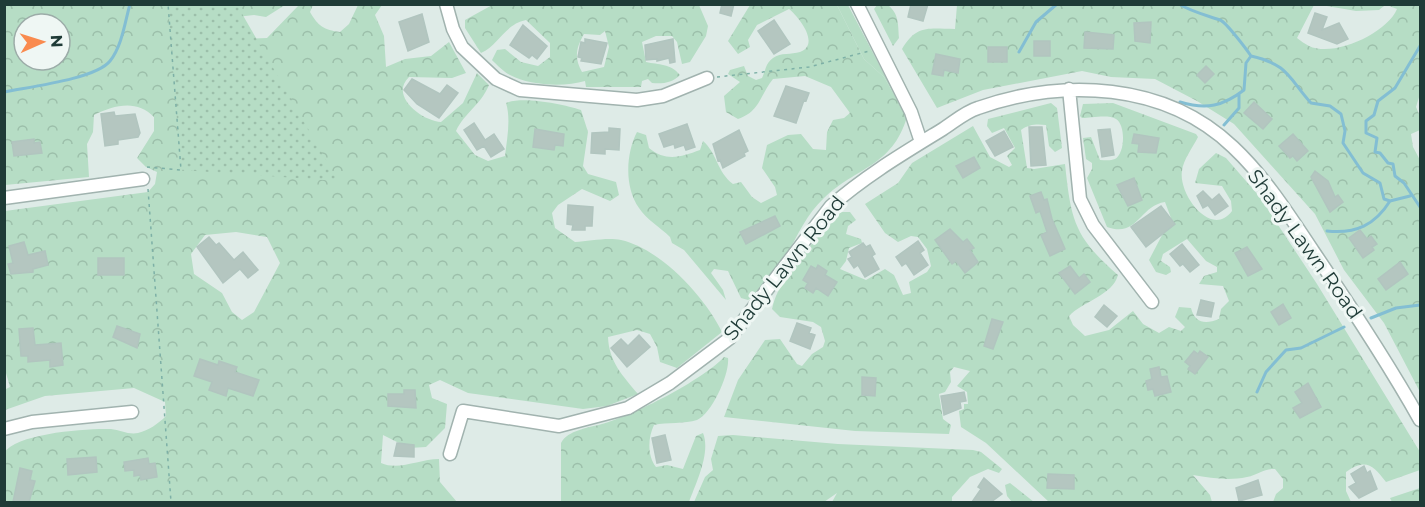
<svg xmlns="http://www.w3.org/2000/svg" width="1425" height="507" font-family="Montserrat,sans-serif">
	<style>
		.green { fill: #b6ddc5 }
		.forest { fill: url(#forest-crowns); fill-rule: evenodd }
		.park { fill: url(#park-dots) }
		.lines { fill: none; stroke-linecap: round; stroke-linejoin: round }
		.stream { stroke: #83bed3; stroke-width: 3 }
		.building { fill: #b4c6c0; stroke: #b1c5bf; stroke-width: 1.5 }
		.minor-casing { stroke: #a1b3af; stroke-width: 15 }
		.path { stroke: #7db0a6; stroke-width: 1.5; stroke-dasharray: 3 4.5; stroke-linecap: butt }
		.minor { stroke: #fff; stroke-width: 12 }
		.labels { text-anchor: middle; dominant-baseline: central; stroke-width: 6; stroke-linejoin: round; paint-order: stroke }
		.street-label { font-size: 20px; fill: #1f3b37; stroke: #eff7f4 }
	</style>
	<defs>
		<pattern id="forest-crowns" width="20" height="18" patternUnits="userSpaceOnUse" patternTransform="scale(1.5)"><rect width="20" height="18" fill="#b6ddc5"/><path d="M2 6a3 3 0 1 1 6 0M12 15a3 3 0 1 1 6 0" fill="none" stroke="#9cbfaa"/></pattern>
		<pattern id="park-dots" width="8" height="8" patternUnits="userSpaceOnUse" patternTransform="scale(1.5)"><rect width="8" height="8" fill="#b6ddc5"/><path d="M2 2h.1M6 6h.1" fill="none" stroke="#9cbfaa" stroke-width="1.8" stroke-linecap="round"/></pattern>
	</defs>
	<rect width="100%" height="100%" fill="#deebe7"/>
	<path class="green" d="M 837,5 L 848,5 L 898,101 L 884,77 L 864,59 Z"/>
	<path class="forest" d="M 494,4 L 699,5 L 708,26 L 706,36 L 690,62 L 682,64 L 677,42 L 672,36 L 656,36 L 642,42 L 646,62 C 659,65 670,63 680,75 C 672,83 663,84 652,83 L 648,79 L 642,81 L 641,87 L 586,87 L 585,81 C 565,87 530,86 510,75 C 504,72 497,65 492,60 L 497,50 L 505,49 L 521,62 L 538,66 L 550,57 L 550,43 L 526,20 C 505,24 499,45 481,53 L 465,28 L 465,20 ZM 605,31 L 609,47 L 604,67 L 582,72 C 574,58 576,48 584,34 L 600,35 Z
		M 5,5 L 285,5 L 266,17 L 254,15 L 236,17 L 245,39 L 267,38 L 299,5 L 313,5 L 310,12 C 318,26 324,30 340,32 L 349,24 L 358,5 L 382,5 L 375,15 L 384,36 L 386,67 L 405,59 L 431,56 L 449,42 L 466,73 L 452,78 L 409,77 C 389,96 422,121 441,122 L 463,103 L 477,73 L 489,85 C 480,106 465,112 456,131 L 475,155 L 488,161 L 505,156 C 507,139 511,119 506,103 C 522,96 563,104 581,110 L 588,132 L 583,166 L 588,174 L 616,182 L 619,195 L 610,201 L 582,189 L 558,205 L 552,213 L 555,228 L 575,242 C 589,241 608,237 621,240 C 661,249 705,297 722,332 L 677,368 L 660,362 L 657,347 L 650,334 L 637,330 L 608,337 C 609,362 623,376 638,394 L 607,406 L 583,409 L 468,393 L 440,380 L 429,385 L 432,398 L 447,404 L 445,428 L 426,447 L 409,448 L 383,435 L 381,463 C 399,471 419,459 439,459 L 440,482 L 457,502 L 5,502 L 4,453 C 16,433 88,428 111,429 C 120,430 129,435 138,433 C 149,430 158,424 166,416 L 165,402 L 134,388 L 45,396 L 5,410 L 4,390 L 10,387 L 4,366 L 5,211 L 148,192 L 155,184 L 157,172 L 146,167 L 137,158 L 154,131 L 154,117 C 137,99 114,105 94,115 L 93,132 L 87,144 L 89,177 L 5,185 ZM 24,24 L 60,24 L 60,60 L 24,60 ZM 236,232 L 267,237 L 280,263 L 254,312 L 242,320 L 232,312 L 222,293 L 194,274 L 191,254 L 205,235 Z
		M 750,5 L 837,5 L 864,59 L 884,77 L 907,117 C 892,167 856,167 824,198 C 798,222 789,261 766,286 C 761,291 754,296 748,300 L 741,298 L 728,271 L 714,269 L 711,273 L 723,290 L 726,300 L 684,250 L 672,243 L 670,237 C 661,228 646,219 639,208 C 624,187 626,153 637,132 L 646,135 L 649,148 C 666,162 681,157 700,150 L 703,141 C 717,153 717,172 733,184 L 741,182 L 752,197 L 761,203 L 777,195 L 775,187 L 762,168 L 767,145 L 788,135 L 801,134 L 813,149 L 826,150 L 827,132 L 833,120 L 844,118 L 850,113 L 831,87 L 805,76 L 773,79 C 760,95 760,112 738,119 L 726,112 L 724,96 L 740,82 L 728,74 L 730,70 L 744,66 L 748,76 L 756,80 L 762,78 C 766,70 765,64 773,58 C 781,52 791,55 800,52 C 821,44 798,16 789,9 L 757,25 L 748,40 L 750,47 L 738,54 L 728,41 Z
		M 888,5 C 899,14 898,24 899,38 L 893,46 L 874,9 L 877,5 Z
		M 957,5 L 1314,5 L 1297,38 C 1301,41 1305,44 1309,46 C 1334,58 1387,33 1397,9 L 1387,5 L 1420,5 L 1420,94 L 1416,107 L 1420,116 L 1420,130 L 1411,134 L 1413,147 L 1420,160 L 1420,392 L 1384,323 L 1344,270 L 1315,214 L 1234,124 L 1197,101 L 1155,79 L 1111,77 L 1082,71 L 983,90 L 937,108 L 902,49 C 917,24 929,29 955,29 Z
		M 1321,5 L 1385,5 L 1379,10 L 1356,11 Z
		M 1051,103 L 1057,108 L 1062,148 L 1055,152 L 1049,146 L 1046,125 C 1037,124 1029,124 1021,130 L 1027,168 L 1034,169 L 1065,164 C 1071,220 1074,237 1118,275 C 1113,295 1082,302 1069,316 L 1073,325 L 1085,336 L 1109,330 L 1133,311 L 1143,324 L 1159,333 L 1169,327 L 1181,331 L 1185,327 L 1175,317 L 1179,307 L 1191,308 C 1195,324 1206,324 1219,319 L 1221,309 L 1229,301 L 1223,286 L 1199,284 L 1204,276 L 1217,272 L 1217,267 L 1206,261 L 1187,239 L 1163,254 L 1161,261 L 1170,267 L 1171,272 L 1166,275 L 1156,272 L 1149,260 L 1171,218 L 1165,202 C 1139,206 1138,238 1107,227 L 1087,178 L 1092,169 L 1092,163 L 1086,159 L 1083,138 L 1091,137 L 1100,160 C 1105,160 1110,161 1115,159 C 1125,154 1126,125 1116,119 C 1108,114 1091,118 1082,118 L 1080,116 L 1083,104 L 1113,103 L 1196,134 L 1198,137 C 1193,147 1183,160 1182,171 C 1178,194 1211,239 1232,211 L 1231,201 L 1222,186 L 1195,183 L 1199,169 L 1216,153 L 1226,158 L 1259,196 L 1317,284 L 1420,452 L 1420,470 L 1386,482 C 1373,465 1366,458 1346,472 L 1346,491 L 1351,502 L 1273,502 L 1276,494 L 1283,488 L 1283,479 L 1275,469 C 1264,468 1258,475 1247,477 C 1228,481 1212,478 1193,475 L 1210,495 L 1212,502 L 1049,502 L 986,443 L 961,427 L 959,411 L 964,409 L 964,404 L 968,404 L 967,392 L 957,386 L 970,371 L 954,367 L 950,372 L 951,382 L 945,392 L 939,394 L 943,419 L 951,425 L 949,434 L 855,431 L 724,417 L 738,380 L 765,340 L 780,339 L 797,364 L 802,366 L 812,354 L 823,347 L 825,341 L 821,327 L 813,322 L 780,317 L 772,309 C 778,277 819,236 841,212 L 850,212 L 856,220 L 848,226 L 846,234 L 861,239 L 862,243 L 849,248 L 846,261 L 840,269 L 866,280 L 885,269 L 894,275 L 903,295 L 911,293 L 909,282 L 927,272 L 931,266 L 927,249 L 918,237 L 911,236 L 898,242 L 885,233 L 865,204 L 898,183 L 912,163 L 973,126 L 990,157 L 1009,167 L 1012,165 L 1007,156 L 1015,148 L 1004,128 L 992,133 L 987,126 L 988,119 Z
		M 724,357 L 728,358 C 730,373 712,414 697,420 C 685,424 667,422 654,425 C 648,437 647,456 656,467 L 667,465 L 683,469 L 696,436 L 703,433 C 711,453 696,483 689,502 L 561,502 L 561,443 C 568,430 588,428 602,424 C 632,416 703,380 724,357 Z
		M 733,435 L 838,444 L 973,450 L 981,452 L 1002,469 L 999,473 L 988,469 L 970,477 L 952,497 L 952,502 L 832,502 L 837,493 L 824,502 L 694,502 L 705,477 L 713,470 L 711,459 L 718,436 Z
		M 1010,483 L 1034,502 L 1012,502 L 1007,496 L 1005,485 Z
		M 1420,488 L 1420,502 L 1392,502 L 1390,498 Z"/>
	<path class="park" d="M 168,5 L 237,5 L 338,181 L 181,170 Z"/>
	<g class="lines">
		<path class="stream" d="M 1179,4 C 1192,12 1206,15 1220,20 C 1226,22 1247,50 1251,56
			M 1420,46 L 1395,88 L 1378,101 L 1374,115 L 1366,121 L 1366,133 L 1377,138 L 1375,152 L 1380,153 L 1388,163 L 1393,164 L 1395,176 L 1404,183 L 1420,207
			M 1019,52 L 1036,22 L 1057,4
			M 1251,56 C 1289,65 1287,76 1311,103 L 1330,106 L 1341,114 L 1345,131 L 1343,143 L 1363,173 L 1380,183 L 1384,199 L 1390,201
			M 4,92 C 28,87 96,79 110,61 C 122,46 125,22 130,4
			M 1180,102 C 1207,110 1223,106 1244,90 L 1246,63 L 1251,56
			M 1224,125 L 1239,108 L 1239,94
			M 1327,231 C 1356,234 1375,225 1390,201 L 1410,196
			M 1371,318 L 1396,308 L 1420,305
			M 1257,392 L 1266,372 L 1286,350 L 1301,348 L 1344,327"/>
	</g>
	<path class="building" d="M 722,4 L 734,4 L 731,16 L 720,13 Z
		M 911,4 L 928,4 L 923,21 L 908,17 Z
		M 1315,13 L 1327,17 L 1322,30 L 1339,23 L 1348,39 L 1337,44 L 1308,33 Z
		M 422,14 L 429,42 L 408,51 L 399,22 Z
		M 774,20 L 790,44 L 774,54 L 758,31 Z
		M 1151,22 L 1150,43 L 1135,41 L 1134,23 Z
		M 523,25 L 547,46 L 537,59 L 532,55 L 529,58 L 510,45 Z
		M 1085,32 L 1114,35 L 1113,49 L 1084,48 Z
		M 585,39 L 607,43 L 601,64 L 581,61 L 582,58 L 578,57 L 581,42 L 585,43 Z
		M 673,39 L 675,62 L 670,63 L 669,58 L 657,61 L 657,59 L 646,60 L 645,45 Z
		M 1034,41 L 1050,41 L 1050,56 L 1034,56 Z
		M 988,47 L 1007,47 L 1007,62 L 988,62 Z
		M 936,54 L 960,59 L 958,73 L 944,70 L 943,76 L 932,74 Z
		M 1206,66 L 1214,74 L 1205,83 L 1197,75 Z
		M 412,79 L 440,94 L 447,85 L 458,93 L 439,118 L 417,104 L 404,90 Z
		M 786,86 L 809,93 L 806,101 L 804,100 L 796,123 L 774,116 Z
		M 1254,102 L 1272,119 L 1263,129 L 1244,113 Z
		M 114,112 L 115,116 L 135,114 L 140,133 L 138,137 L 118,140 L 118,144 L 105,146 L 101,114 Z
		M 474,123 L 485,140 L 494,134 L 504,149 L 491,157 L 484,146 L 477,150 L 464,130 Z
		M 687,124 L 695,147 L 686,150 L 684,145 L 675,148 L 674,144 L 664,147 L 659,134 Z
		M 1029,127 L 1042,127 L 1046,165 L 1031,166 Z
		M 609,128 L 620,129 L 619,150 L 605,149 L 605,154 L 591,153 L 592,133 L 609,132 Z
		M 535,129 L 564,134 L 563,146 L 555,145 L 554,150 L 533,147 Z
		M 1110,129 L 1114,155 L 1102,157 L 1098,130 Z
		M 739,130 L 748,151 L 744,153 L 745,156 L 723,168 L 720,160 L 718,161 L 713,144 Z
		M 1004,131 L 1013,147 L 995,156 L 986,141 Z
		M 1134,134 L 1159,138 L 1156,153 L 1138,152 L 1139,144 L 1132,143 Z
		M 1293,134 L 1308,151 L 1297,161 L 1293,156 L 1290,158 L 1279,146 Z
		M 34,139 L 34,143 L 40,142 L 42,153 L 14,156 L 12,142 Z
		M 974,157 L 980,168 L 963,178 L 956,166 Z
		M 1315,171 L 1328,181 L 1335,197 L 1338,195 L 1343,202 L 1330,212 L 1311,177 Z
		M 1134,178 L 1142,200 L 1128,206 L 1117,185 Z
		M 1203,191 L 1212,200 L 1219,194 L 1228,206 L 1215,215 L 1208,205 L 1203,208 L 1197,196 Z
		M 1041,192 L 1044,200 L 1047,199 L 1052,219 L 1065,249 L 1050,256 L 1041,235 L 1047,232 L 1040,211 L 1036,213 L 1030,196 Z
		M 568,205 L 593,207 L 592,226 L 585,226 L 585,230 L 572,230 L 573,225 L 567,224 Z
		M 1161,206 L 1175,224 L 1146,247 L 1131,227 Z
		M 775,216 L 780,226 L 746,244 L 740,232 Z
		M 950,229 L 963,242 L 967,239 L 974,248 L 970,250 L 978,262 L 965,273 L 956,261 L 952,264 L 935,240 Z
		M 1360,230 L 1367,239 L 1371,236 L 1377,244 L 1372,247 L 1374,250 L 1363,258 L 1349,238 Z
		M 209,237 L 216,245 L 219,243 L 234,260 L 243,252 L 258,270 L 248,278 L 240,269 L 223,283 L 197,247 Z
		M 918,241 L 924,250 L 920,253 L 928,265 L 914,275 L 906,263 L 902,266 L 896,257 Z
		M 24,242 L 28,255 L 45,251 L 48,265 L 33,269 L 33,272 L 11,274 L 8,264 L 13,263 L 9,246 Z
		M 863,243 L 866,247 L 870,245 L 875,254 L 872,256 L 879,269 L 865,277 L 858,265 L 854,268 L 848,259 L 852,257 L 849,252 Z
		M 1182,244 L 1199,265 L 1190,272 L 1183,264 L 1180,266 L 1170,254 Z
		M 1247,247 L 1262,269 L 1248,276 L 1235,253 Z
		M 98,258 L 124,258 L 124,275 L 98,275 Z
		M 1400,262 L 1408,274 L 1386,290 L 1378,279 Z
		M 818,265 L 827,271 L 825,275 L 837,282 L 828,296 L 816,288 L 813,293 L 805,288 L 808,283 L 803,280 L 811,266 L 816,269 Z
		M 1070,266 L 1079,278 L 1084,274 L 1090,282 L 1075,294 L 1059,273 Z
		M 1201,300 L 1214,303 L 1211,317 L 1197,315 Z
		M 1283,304 L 1291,318 L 1279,325 L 1271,312 Z
		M 1104,305 L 1117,316 L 1107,327 L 1095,317 Z
		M 992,319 L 1003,322 L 993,349 L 984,346 Z
		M 797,323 L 811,328 L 809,333 L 815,335 L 810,349 L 790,341 Z
		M 117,326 L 140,334 L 137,348 L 113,337 Z
		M 33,328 L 35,345 L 61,343 L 63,365 L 50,367 L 50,360 L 28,362 L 28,356 L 21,356 L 19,329 Z
		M 639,335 L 650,347 L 627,367 L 611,348 L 621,339 L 628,346 Z
		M 1194,351 L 1198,354 L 1200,351 L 1208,357 L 1195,374 L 1188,369 L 1190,366 L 1185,362 Z
		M 200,359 L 218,365 L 219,361 L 237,367 L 235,372 L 259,380 L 253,396 L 228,388 L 226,396 L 209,390 L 212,382 L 194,376 Z
		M 1159,367 L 1161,377 L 1167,376 L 1171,392 L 1155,396 L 1153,389 L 1148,390 L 1146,381 L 1152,379 L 1150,369 Z
		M 862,377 L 876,378 L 875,396 L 862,395 Z
		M 1308,383 L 1321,407 L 1300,418 L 1293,408 L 1302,403 L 1295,392 Z
		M 404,390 L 415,390 L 416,408 L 388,406 L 388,394 L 404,394 Z
		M 964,392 L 966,401 L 960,402 L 961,408 L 944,415 L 941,396 Z
		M 665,435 L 671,460 L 657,463 L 652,438 Z
		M 397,443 L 414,445 L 414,457 L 394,456 Z
		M 96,457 L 97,472 L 68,475 L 67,459 Z
		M 148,458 L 149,464 L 155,463 L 157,477 L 141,480 L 140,475 L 134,476 L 134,470 L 125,471 L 124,462 Z
		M 1364,466 L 1367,473 L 1370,471 L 1377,489 L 1359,498 L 1349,487 L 1356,483 L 1351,474 Z
		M 20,468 L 32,471 L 30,480 L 35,481 L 29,502 L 13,502 Z
		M 1048,474 L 1074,475 L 1074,489 L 1047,488 Z
		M 984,478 L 1002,494 L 991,502 L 972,502 L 981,489 L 978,487 Z
		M 1258,480 L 1262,495 L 1239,501 L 1236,488 Z"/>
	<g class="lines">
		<defs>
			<path id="minor" d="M 446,4 L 453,29 L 462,47 L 496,79 L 520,90 L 637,100 L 663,96 L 707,78
				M 857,4 L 911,112 L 921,142
				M 1069,89 L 1080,199 L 1093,225 L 1152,302
				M 4,198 L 143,179
				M 4,429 L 32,422 L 132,412
				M 450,454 L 463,411 L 559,426 L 628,408 L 670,383 L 730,338 L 831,206 C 865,176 904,153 943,129 C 954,122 965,112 978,108 C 1063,78 1165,82 1233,147 C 1265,177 1289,215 1313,251 C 1351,307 1387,361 1420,420"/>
		</defs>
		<use href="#minor" class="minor-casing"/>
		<path class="path" d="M 717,77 L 809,67 L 869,51
			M 147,167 L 181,170 L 168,4
			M 148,189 L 171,502"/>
		<use href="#minor" class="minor"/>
	</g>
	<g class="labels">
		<g class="street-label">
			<text transform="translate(1305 244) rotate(54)">Shady Lawn Road</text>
			<text transform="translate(784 268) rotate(-51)">Shady Lawn Road</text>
		</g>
	</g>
	<rect width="1425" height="507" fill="none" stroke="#1f3b37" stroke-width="12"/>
	<g transform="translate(42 42) rotate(87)"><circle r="28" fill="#eff7f4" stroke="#9caca8" stroke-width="1.5"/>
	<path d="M0-4.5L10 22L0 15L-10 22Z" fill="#f98b4f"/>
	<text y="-9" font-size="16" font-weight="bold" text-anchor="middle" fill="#1f3b37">N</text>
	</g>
</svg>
